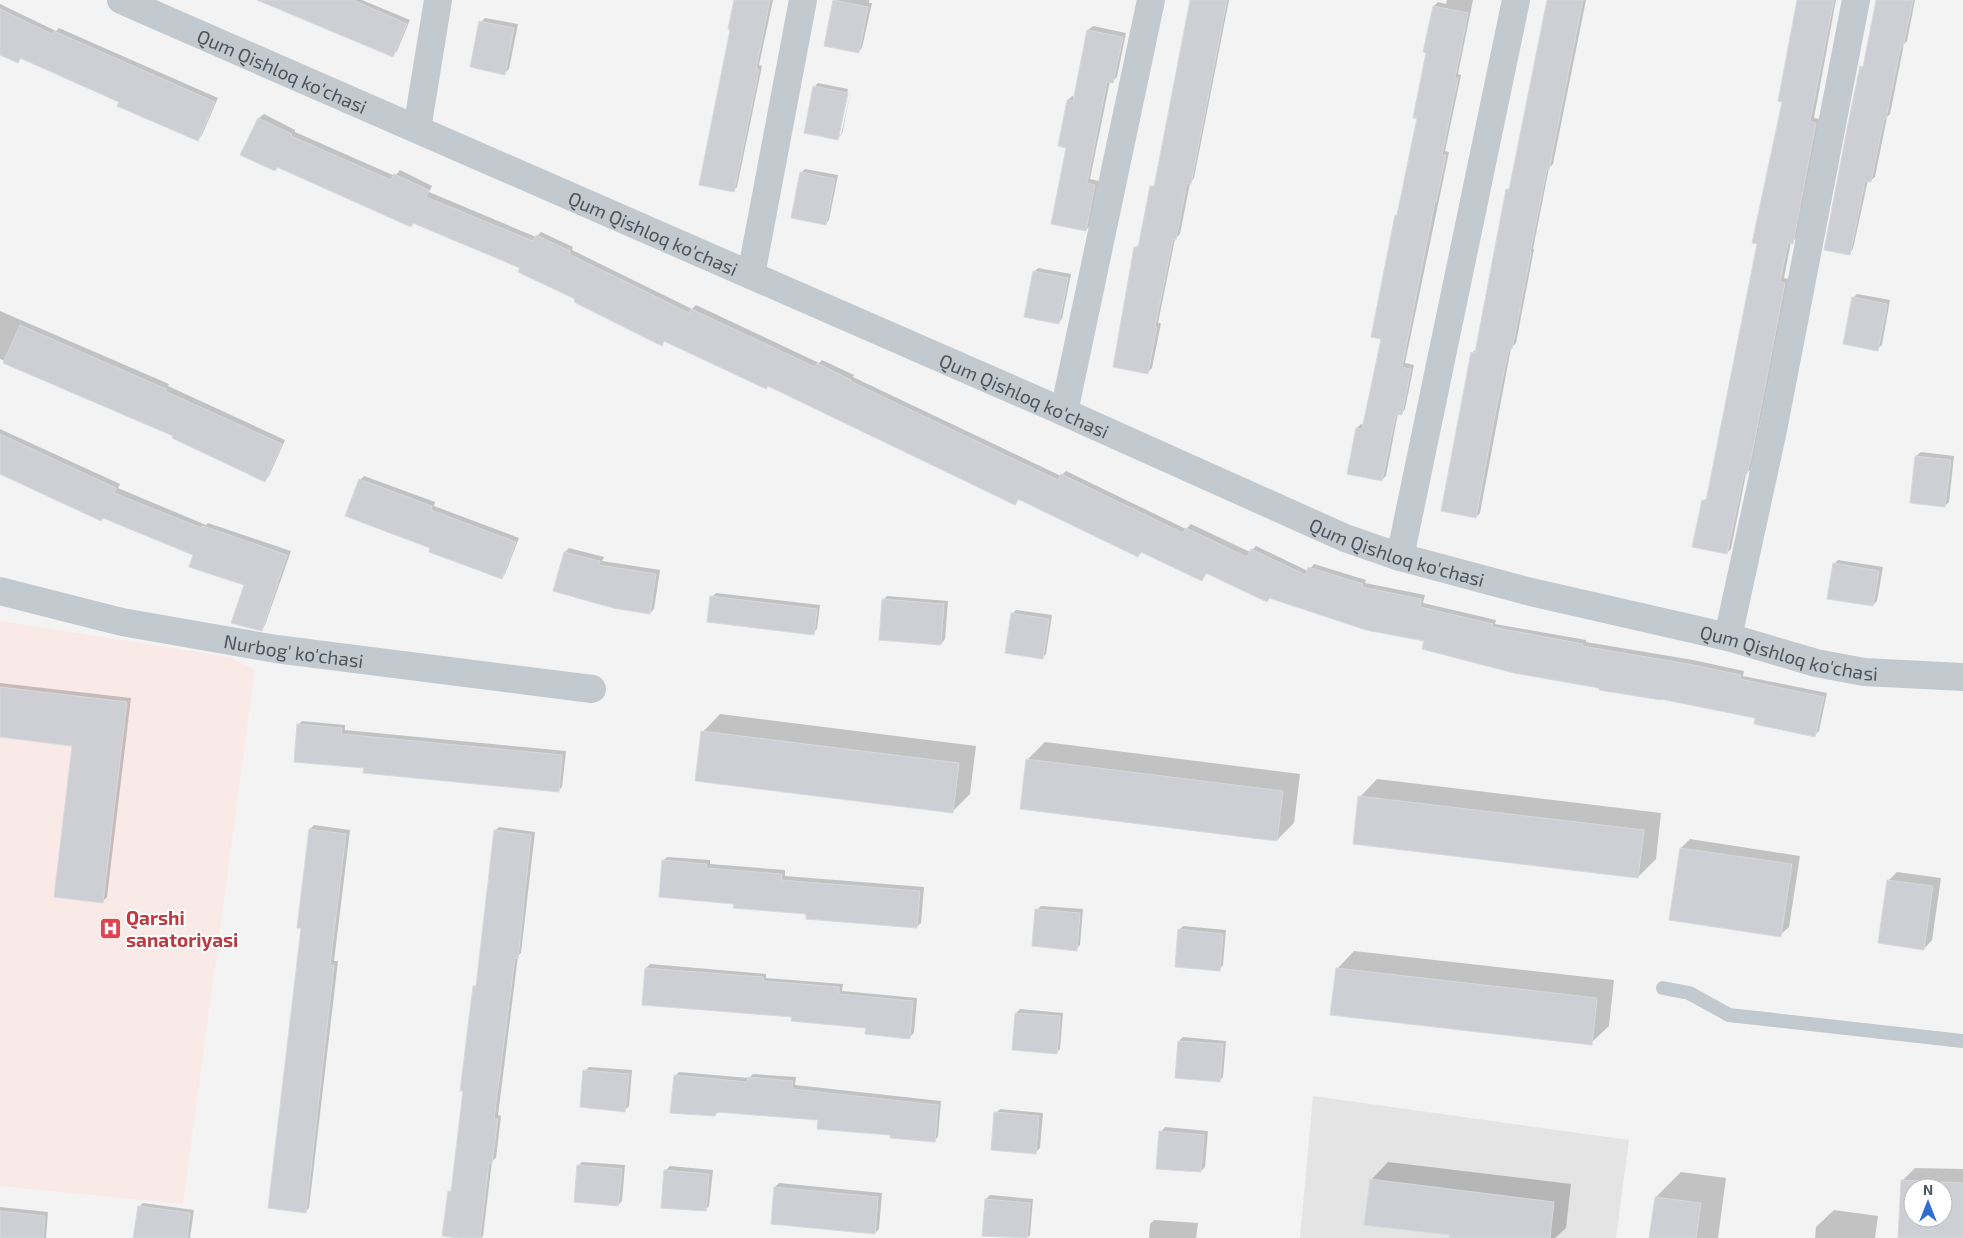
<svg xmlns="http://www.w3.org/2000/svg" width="1963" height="1238" font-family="'Exo 2',sans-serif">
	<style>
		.education { fill: #e5e4e4 }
		.medical { fill: #f9eae8 }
		.shadow { fill: #0003; fill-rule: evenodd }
		.building { fill: #cdcfd4; stroke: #d7d9dd; fill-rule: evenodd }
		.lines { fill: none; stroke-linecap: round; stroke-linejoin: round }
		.lane { stroke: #c2c9cf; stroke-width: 14 }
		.street { stroke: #c2c9cf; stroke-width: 28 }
		.labels { text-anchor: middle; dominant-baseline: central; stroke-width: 4; stroke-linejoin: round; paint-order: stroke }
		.street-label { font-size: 19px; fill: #4c555e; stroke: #fff }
		.health-label { font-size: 19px; font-weight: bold; fill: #be3a42; stroke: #fff; text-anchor: start }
	</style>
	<rect width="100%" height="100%" fill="#f4f3f3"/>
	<path class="education" d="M 1313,1096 L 1629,1140 L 1616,1238 L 1300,1238 Z"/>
	<path class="medical" d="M 0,621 L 231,657 L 255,670 L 183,1204 L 0,1186 Z"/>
	<path class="shadow" d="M 264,0 L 362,0 L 410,20 L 397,51 L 393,55 Z
		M 736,0 L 773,0 L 759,65 L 762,66 L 737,187 L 733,191 Z
		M 834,0 L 869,0 L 869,3 L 872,3 L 862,48 L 858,52 L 825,45 Z
		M 1191,0 L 1229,0 L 1194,178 L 1190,183 L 1180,234 L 1175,239 L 1158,323 L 1161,323 L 1152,368 L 1148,372 L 1135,248 L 1140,243 L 1152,187 L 1156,183 Z
		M 1447,0 L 1473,0 L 1458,74 L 1461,75 L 1445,151 L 1449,152 L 1405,363 L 1414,365 L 1405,409 L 1401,414 L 1398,413 L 1386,476 L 1382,480 L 1357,428 L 1361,424 L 1364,425 L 1382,338 L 1396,216 L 1399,213 L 1418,117 L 1434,6 L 1438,2 L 1446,4 Z
		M 1548,0 L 1586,0 L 1553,164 L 1549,168 L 1533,249 L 1534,249 L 1516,343 L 1511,348 L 1480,513 L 1476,517 L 1472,353 L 1476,349 L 1507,190 L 1511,186 Z
		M 1798,0 L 1836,0 L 1814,118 L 1820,119 L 1797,238 L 1791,242 L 1784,278 L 1789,279 L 1751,469 L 1746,474 L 1731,549 L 1727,553 L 1703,501 L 1708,497 L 1758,243 L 1783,101 Z
		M 1877,0 L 1915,0 L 1907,41 L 1904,44 L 1890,114 L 1887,117 L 1875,177 L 1870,181 L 1868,180 L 1853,249 L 1849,253 L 1862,67 L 1865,64 Z
		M 0,4 L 56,31 L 59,28 L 218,98 L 202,135 L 198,139 L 22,57 L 18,62 L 0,54 Z
		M 485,18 L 518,24 L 509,69 L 505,73 L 481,22 Z
		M 1093,26 L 1126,33 L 1117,77 L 1113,81 L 1110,81 L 1090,179 L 1099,181 L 1090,226 L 1086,230 L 1068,147 L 1068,100 L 1072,96 L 1075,97 L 1088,30 Z
		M 818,83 L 848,89 L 838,135 L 841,135 L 851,90 L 842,134 L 838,138 L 814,87 Z
		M 264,114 L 295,130 L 295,132 L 395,176 L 400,170 L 432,186 L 429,192 L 536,237 L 541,232 L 573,247 L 572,250 L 692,309 L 696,305 L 819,363 L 822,360 L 854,375 L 853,377 L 1061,476 L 1066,471 L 1186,529 L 1191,524 L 1250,552 L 1256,546 L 1308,571 L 1314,564 L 1366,580 L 1365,583 L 1425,595 L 1423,603 L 1496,620 L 1495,624 L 1586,640 L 1586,642 L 1693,660 L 1744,671 L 1743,676 L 1827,693 L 1819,731 L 1815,735 L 1757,718 L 1601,687 L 1270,598 L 1267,601 L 1207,573 L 1202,579 L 1143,551 L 1138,556 L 1020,499 L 1015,503 L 769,385 L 766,388 L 665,340 L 662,344 L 522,267 L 278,166 L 242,154 L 259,118 Z
		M 805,169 L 838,175 L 829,220 L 825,224 L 801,173 Z
		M 1038,268 L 1071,274 L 1062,319 L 1058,323 L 1034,272 Z
		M 1857,294 L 1890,300 L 1882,345 L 1877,349 L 1853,298 Z
		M 0,311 L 169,384 L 168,386 L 285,440 L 269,476 L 265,480 L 175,435 L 0,359 Z
		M 0,429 L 120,484 L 118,488 L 206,525 L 208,523 L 291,551 L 265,625 L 261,629 L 245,584 L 195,554 L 0,473 Z
		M 1921,452 L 1954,456 L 1949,502 L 1945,506 L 1916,456 Z
		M 364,476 L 435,502 L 434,506 L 519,538 L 505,574 L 501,578 L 432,548 L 360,480 Z
		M 569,548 L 604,557 L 602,561 L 660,570 L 654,609 L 650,613 L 555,590 L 565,552 Z
		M 1838,560 L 1883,567 L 1877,601 L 1873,605 L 1834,564 Z
		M 716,593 L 820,605 L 817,629 L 813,633 L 712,597 Z
		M 887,596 L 948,601 L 945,639 L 941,644 L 883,600 Z
		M 1016,610 L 1052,615 L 1046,654 L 1042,658 L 1012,614 Z
		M 0,683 L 131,698 L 107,897 L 103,901 L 74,745 L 0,736 Z
		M 720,714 L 976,746 L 970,794 L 952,812 L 703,732 Z
		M 302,721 L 345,725 L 345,730 L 566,751 L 562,787 L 558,791 L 298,725 Z
		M 1045,742 L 1300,774 L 1294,823 L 1277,840 L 1027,760 Z
		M 1377,779 L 1661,813 L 1656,859 L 1638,877 L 1360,797 Z
		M 314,825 L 350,830 L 334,961 L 338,961 L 309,1208 L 305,1212 L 302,927 L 310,829 Z
		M 499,827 L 535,832 L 521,953 L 518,956 L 498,1115 L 501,1116 L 496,1158 L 492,1161 L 483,1236 L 481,1238 L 468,1238 L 449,1192 L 452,1189 L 475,986 L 478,983 L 495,831 Z
		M 1690,839 L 1800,856 L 1789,927 L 1780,935 L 1681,848 Z
		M 667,857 L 710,860 L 710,864 L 785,870 L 785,876 L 924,887 L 921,923 L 917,927 L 735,903 L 663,861 Z
		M 1897,872 L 1941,878 L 1932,940 L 1924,949 L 1888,881 Z
		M 1041,906 L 1083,909 L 1080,945 L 1076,949 L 1037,910 Z
		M 1183,926 L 1226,930 L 1223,965 L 1219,970 L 1179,930 Z
		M 1354,951 L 1614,980 L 1609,1026 L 1591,1043 L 1337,969 Z
		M 650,964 L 766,974 L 766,978 L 843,984 L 842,991 L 917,998 L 914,1033 L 910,1037 L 867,1027 L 793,1016 L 646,968 Z
		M 1020,1009 L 1063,1013 L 1060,1049 L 1056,1053 L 1016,1013 Z
		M 1183,1037 L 1226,1041 L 1223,1077 L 1219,1081 L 1179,1041 Z
		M 589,1067 L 632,1070 L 629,1106 L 625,1110 L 585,1071 Z
		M 679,1072 L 749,1078 L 753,1074 L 796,1077 L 795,1085 L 941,1101 L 938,1137 L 934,1141 L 891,1134 L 819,1119 L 719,1111 L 715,1115 L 675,1076 Z
		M 1000,1109 L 1043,1113 L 1040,1148 L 1036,1152 L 996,1113 Z
		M 1165,1127 L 1208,1131 L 1205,1167 L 1201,1171 L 1161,1132 Z
		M 582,1162 L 625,1165 L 622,1201 L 618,1205 L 578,1166 Z
		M 1388,1162 L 1571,1184 L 1566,1228 L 1555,1238 L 1451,1238 L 1451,1234 L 1371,1180 Z
		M 670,1166 L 713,1170 L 709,1206 L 705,1210 L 666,1170 Z
		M 1915,1168 L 1963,1169 L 1963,1238 L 1900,1238 L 1902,1181 ZM 1913,1188 L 1943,1188 L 1943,1218 L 1913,1218 Z
		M 1681,1172 L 1726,1178 L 1718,1238 L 1651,1238 L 1656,1197 Z
		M 779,1183 L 882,1193 L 879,1229 L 875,1233 L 775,1187 Z
		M 990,1195 L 1033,1199 L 1030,1235 L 1027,1238 L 983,1235 L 986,1199 Z
		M 143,1203 L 194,1210 L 190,1238 L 134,1238 L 139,1207 Z
		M 0,1207 L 48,1212 L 46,1238 L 0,1238 Z
		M 1834,1210 L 1878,1216 L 1875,1238 L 1815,1238 L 1816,1227 Z
		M 1154,1220 L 1198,1223 L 1196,1238 L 1149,1238 L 1150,1224 Z"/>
	<path class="building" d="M 257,0 L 353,0 L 407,24 L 393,57 Z
		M 734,0 L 770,0 L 756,69 L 759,70 L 734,192 L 699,185 L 730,30 L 728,29 Z
		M 833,0 L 868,7 L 859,53 L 824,46 Z
		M 1190,0 L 1227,0 L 1191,184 L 1187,183 L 1176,240 L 1173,239 L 1155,327 L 1157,327 L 1148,374 L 1113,367 L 1134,247 L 1138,248 L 1150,186 L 1154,187 Z
		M 1547,0 L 1583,0 L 1549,170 L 1547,169 L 1530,252 L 1531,253 L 1512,349 L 1509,348 L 1494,420 L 1476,518 L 1441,511 L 1471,352 L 1475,353 L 1506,189 L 1509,190 Z
		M 1797,0 L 1834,0 L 1810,121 L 1816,123 L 1793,244 L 1788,243 L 1780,282 L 1785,283 L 1751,459 L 1747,474 L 1744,474 L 1727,554 L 1692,547 L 1702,500 L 1706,501 L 1757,244 L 1752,243 L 1782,102 L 1778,101 Z
		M 1876,0 L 1913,0 L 1903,47 L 1901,46 L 1886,119 L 1884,119 L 1871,182 L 1865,181 L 1850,255 L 1824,250 L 1847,129 L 1860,66 L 1863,67 Z
		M 1433,6 L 1468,13 L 1455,78 L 1458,78 L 1442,155 L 1446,155 L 1436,202 L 1435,201 L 1402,367 L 1411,369 L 1402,415 L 1396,414 L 1382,481 L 1347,474 L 1356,428 L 1362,429 L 1381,339 L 1371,337 L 1395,215 L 1397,215 L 1417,118 L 1413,118 L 1426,53 L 1423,52 Z
		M 0,9 L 52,34 L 54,31 L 215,102 L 198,141 L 117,106 L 119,102 L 20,58 L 18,63 L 0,55 Z
		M 479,21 L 514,28 L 505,75 L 470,67 Z
		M 1087,30 L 1123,37 L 1113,83 L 1107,82 L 1087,183 L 1095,185 L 1086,231 L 1051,224 L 1066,148 L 1058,146 L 1067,100 L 1073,101 Z
		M 813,86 L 848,93 L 838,140 L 804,133 Z
		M 258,118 L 292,134 L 291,136 L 391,180 L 394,174 L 429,190 L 426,197 L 533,241 L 536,235 L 570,251 L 569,254 L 689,313 L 691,309 L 815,367 L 817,363 L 851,380 L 850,381 L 1058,480 L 1061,474 L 1183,533 L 1186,528 L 1247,557 L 1251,549 L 1306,575 L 1308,567 L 1363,584 L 1362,587 L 1421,599 L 1420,607 L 1493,624 L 1492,627 L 1583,644 L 1582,646 L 1688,664 L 1741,675 L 1740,679 L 1824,697 L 1815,737 L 1754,724 L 1755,718 L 1661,699 L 1661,700 L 1599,690 L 1599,688 L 1514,673 L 1422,649 L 1424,641 L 1366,630 L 1269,598 L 1267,602 L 1206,573 L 1202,581 L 1141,552 L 1138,557 L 1018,499 L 1015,505 L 768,386 L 766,389 L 664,341 L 662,346 L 574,302 L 575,299 L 518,272 L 520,268 L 413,223 L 411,227 L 277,167 L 275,171 L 240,155 Z
		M 800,172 L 835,179 L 826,225 L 791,218 Z
		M 1033,271 L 1068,278 L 1059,324 L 1024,317 Z
		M 1852,297 L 1887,304 L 1878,351 L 1843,344 Z
		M 20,325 L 166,389 L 165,391 L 282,444 L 265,482 L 172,438 L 173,436 L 3,363 Z
		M 0,434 L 116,488 L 114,493 L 202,528 L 203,526 L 287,555 L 262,631 L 231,623 L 244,585 L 189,567 L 193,555 L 103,518 L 101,521 L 0,474 Z
		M 1915,456 L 1951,460 L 1945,507 L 1910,503 Z
		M 359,479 L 432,506 L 431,510 L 516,542 L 502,579 L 429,552 L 430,548 L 345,516 Z
		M 564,552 L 600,561 L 599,565 L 656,574 L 650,614 L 613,608 L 553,591 Z
		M 1833,563 L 1879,571 L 1873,606 L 1827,599 Z
		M 710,596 L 817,609 L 814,635 L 707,622 Z
		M 882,599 L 944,604 L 941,645 L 879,640 Z
		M 1011,613 L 1049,619 L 1043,659 L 1005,653 Z
		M 0,687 L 127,702 L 103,903 L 54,897 L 72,746 L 0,737 Z
		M 297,724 L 342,728 L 341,734 L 562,755 L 559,792 L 363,773 L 364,768 L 294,762 Z
		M 701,731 L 959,763 L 953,813 L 695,781 Z
		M 1026,759 L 1283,791 L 1277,841 L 1020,809 Z
		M 1358,796 L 1644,830 L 1638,878 L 1353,844 Z
		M 309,829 L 346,834 L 330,965 L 334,965 L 306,1213 L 268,1208 L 301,928 L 297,928 Z
		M 494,830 L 531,835 L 518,959 L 515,958 L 494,1119 L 498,1119 L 492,1163 L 489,1163 L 480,1238 L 458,1238 L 442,1236 L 448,1191 L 451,1192 L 463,1091 L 460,1091 L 473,986 L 476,986 Z
		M 1680,848 L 1792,864 L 1781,937 L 1669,920 Z
		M 662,860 L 707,864 L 706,868 L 782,874 L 781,880 L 920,891 L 917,928 L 806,919 L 806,914 L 733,908 L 734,904 L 659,897 Z
		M 1887,880 L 1933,886 L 1924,950 L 1878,943 Z
		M 1035,909 L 1080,913 L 1077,951 L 1032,946 Z
		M 1178,929 L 1223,934 L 1220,971 L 1175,967 Z
		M 645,968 L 763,977 L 763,981 L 839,987 L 839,994 L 913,1001 L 910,1039 L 865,1034 L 866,1028 L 791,1021 L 792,1017 L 642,1005 Z
		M 1336,968 L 1597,998 L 1592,1045 L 1330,1015 Z
		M 1015,1013 L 1060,1016 L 1057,1054 L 1012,1050 Z
		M 1178,1041 L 1223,1044 L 1220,1082 L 1175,1078 Z
		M 583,1070 L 629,1074 L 625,1112 L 580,1107 Z
		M 674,1075 L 747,1082 L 748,1077 L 793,1081 L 792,1089 L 938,1105 L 935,1142 L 890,1138 L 890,1135 L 817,1129 L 818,1120 L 716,1112 L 715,1116 L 670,1113 Z
		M 994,1112 L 1039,1116 L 1036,1154 L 991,1150 Z
		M 1159,1131 L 1204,1135 L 1201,1172 L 1156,1169 Z
		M 577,1165 L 622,1169 L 618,1206 L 574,1202 Z
		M 664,1170 L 709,1174 L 706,1211 L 661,1208 Z
		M 1370,1179 L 1554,1202 L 1550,1238 L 1449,1238 L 1450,1235 L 1364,1225 Z
		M 1901,1180 L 1963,1183 L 1963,1238 L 1898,1238 ZM 1913,1188 L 1943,1188 L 1943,1218 L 1913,1218 Z
		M 774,1187 L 878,1197 L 875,1234 L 771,1224 Z
		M 1655,1197 L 1701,1203 L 1696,1238 L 1649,1238 Z
		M 985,1199 L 1030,1203 L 1027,1238 L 982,1236 Z
		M 138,1206 L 190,1213 L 187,1238 L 133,1238 Z
		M 0,1211 L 45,1216 L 43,1238 L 0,1238 Z"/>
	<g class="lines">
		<path class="lane" d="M 1663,988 L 1689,993 L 1729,1015 L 1963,1041"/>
		<g class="street">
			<path id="s1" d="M 121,0 L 1064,412 L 1345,538 L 1400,557 L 1531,592 L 1728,637 L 1816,663 L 1864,672 L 1963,677"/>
			<path d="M 417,129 L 438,0"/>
			<path d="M 751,275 L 803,0"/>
			<path d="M 1064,412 L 1151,0"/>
			<path d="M 1400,557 L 1516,0"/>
			<path id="s2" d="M 0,591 L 122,622 L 276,649 L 592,689"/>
			<path d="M 1728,637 L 1773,430 L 1856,0"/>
		</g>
	</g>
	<defs>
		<symbol id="hospital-square" viewBox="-11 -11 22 22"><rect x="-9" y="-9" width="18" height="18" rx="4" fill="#e0444e" stroke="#fff"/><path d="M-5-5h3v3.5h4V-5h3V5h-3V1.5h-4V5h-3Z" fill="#fff"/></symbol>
	</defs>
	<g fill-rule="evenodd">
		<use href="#hospital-square" x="98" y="916" width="25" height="25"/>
	</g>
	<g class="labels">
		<g class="street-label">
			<text stroke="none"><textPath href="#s1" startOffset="176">Qum Qishloq ko'chasi</textPath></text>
			<text stroke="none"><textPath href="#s1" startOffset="581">Qum Qishloq ko'chasi</textPath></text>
			<text stroke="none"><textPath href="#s1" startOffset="986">Qum Qishloq ko'chasi</textPath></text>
			<text stroke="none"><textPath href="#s1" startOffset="1391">Qum Qishloq ko'chasi</textPath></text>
			<text stroke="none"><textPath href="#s2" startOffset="300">Nurbog' ko'chasi</textPath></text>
			<text stroke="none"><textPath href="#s1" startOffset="1796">Qum Qishloq ko'chasi</textPath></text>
		</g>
		<g class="health-label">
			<text x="126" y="917">Qarshi<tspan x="126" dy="22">sanatoriyasi</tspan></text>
		</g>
	</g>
	<g transform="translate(1928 1203)"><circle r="24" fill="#ffffff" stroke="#b7bbbf"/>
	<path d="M0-4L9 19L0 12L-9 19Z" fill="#306dd1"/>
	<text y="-8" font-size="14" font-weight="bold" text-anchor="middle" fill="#4c555e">N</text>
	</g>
</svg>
